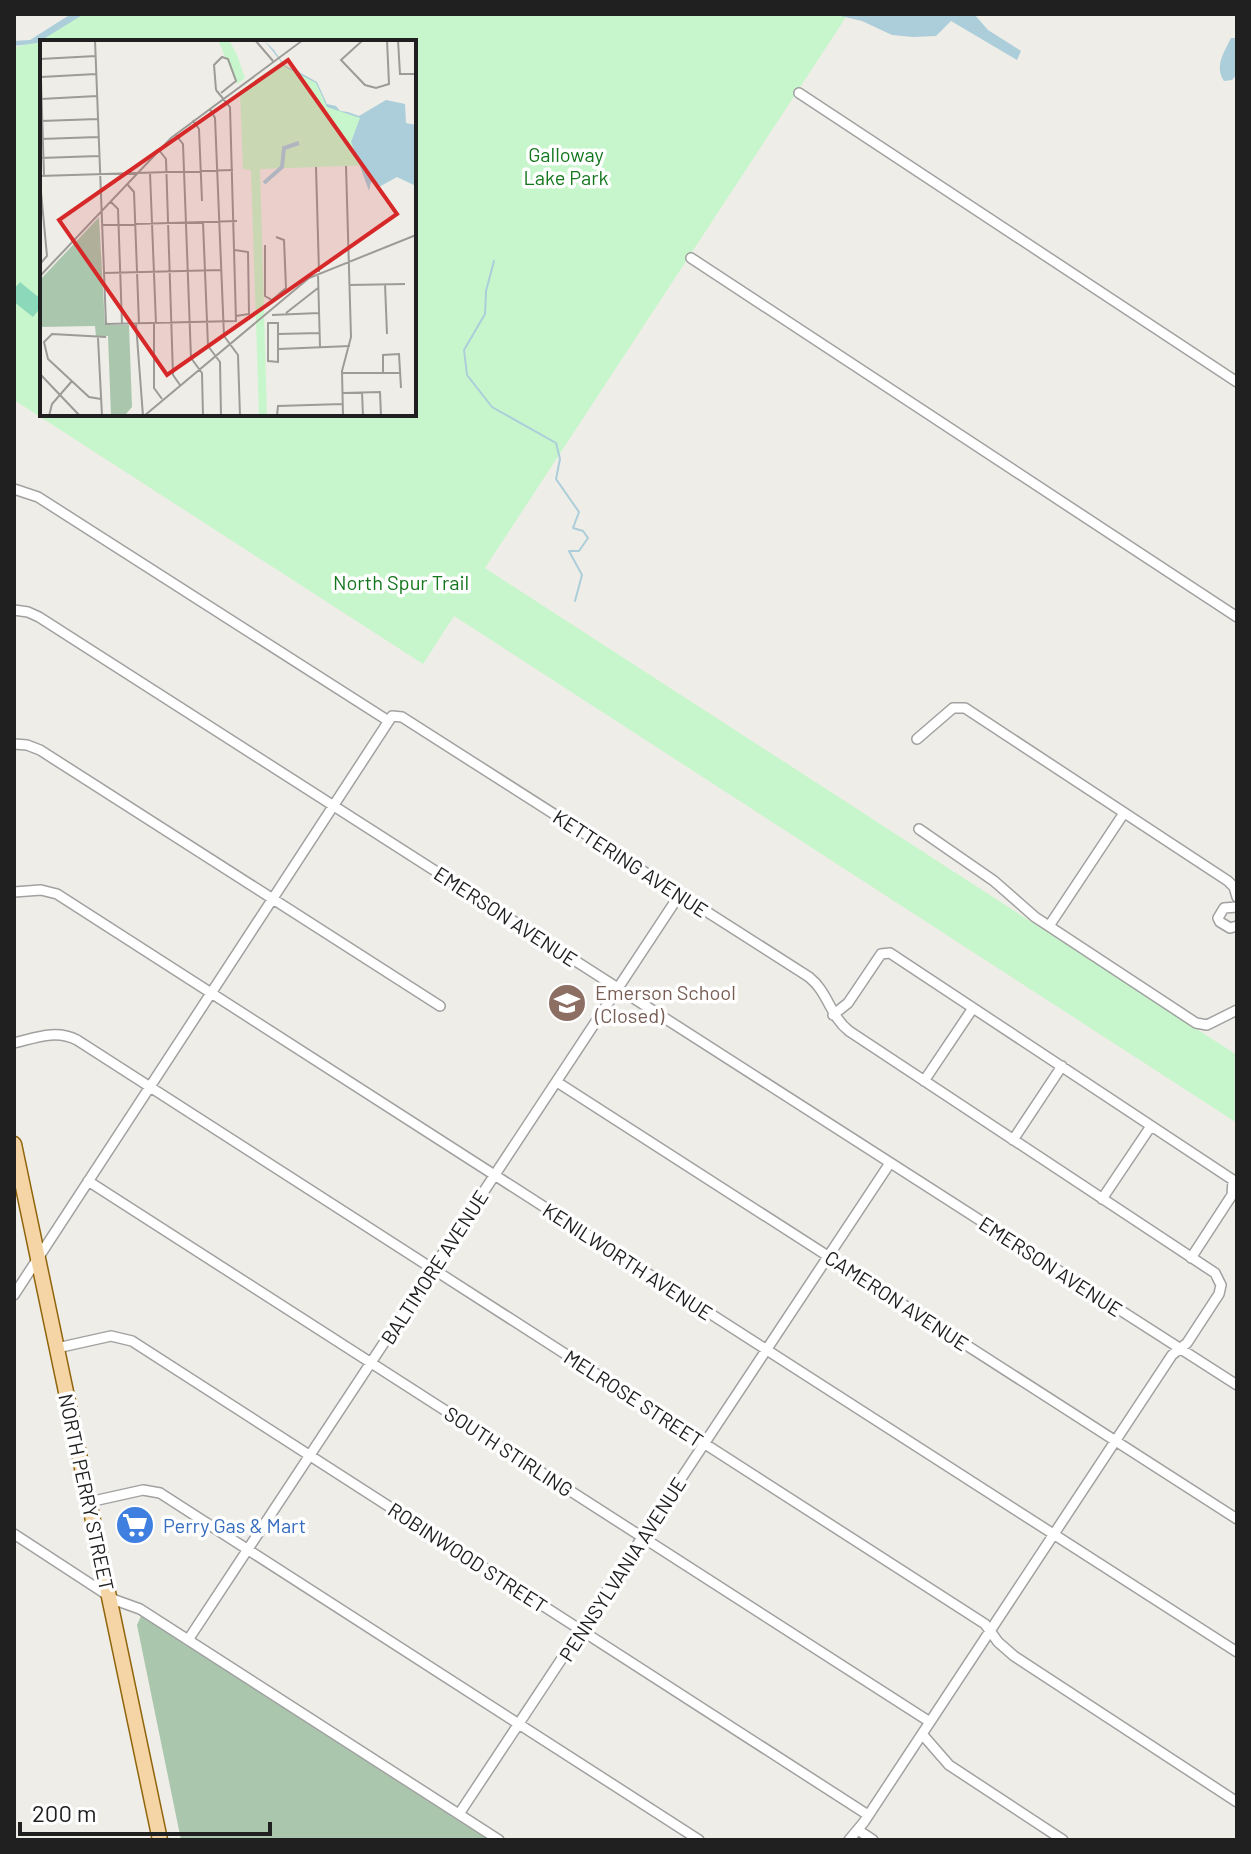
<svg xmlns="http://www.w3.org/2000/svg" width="1251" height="1854" font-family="Barlow,sans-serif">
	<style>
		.cemetery { fill: #aac7ae }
		.park { fill: #c8f6cc; fill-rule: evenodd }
		.pitch { fill: #8bd8bb }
		.water { fill: #abceda }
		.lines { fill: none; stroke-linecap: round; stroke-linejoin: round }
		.stream { stroke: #abceda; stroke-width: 2 }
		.minor-casing { stroke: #a1a1a1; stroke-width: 12 }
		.primary-casing { stroke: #90650c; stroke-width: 17 }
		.minor { stroke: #fff; stroke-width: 9 }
		.primary { stroke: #f5d4a6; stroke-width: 14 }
		.labels { text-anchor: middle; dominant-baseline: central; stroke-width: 7; stroke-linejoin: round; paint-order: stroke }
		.park-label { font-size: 20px; fill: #14771e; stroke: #fff }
		.street-label { font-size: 20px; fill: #202020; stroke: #fff }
		.education-label { font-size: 20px; fill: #785e54; stroke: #fff; text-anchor: start }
		.shop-label { font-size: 20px; fill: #366cbe; stroke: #fff; text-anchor: start }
		.inset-river { fill: none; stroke: #abceda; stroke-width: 4 }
		.inset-road { fill: none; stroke: #9c9b97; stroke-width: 2 }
		.view { fill: #d62828; fill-opacity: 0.15; stroke: #d62828; stroke-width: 4 }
		.inset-edge { fill: none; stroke: #202020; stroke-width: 4 }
	</style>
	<rect width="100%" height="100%" fill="#efede7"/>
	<path class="cemetery" d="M 141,1616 L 456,1819 L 489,1840 L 181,1840 L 137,1625 Z"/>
	<path class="park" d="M 84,14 L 848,14 L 485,568 L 1237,1055 L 1237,1123 L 454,616 L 423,664 L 14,400 L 14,46 L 18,47 L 52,33 ZM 42,42 L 414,42 L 414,414 L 42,414 Z"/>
	<path class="pitch" d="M 20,282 L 42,300 L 42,306 L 33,317 L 14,302 L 14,289 Z"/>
	<path class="water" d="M 71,14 L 84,14 L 37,43 L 14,46 L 14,41 L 30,40 Z
		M 832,14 L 974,14 L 988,30 L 1021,51 L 1017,60 L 951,21 L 936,36 L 913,37 L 892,35 L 862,21 Z
		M 1231,38 L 1237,38 L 1237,74 L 1232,80 L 1224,81 C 1214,67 1224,52 1231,38 Z"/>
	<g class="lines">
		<path class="stream" d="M 494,261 L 486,291 L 485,314 L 464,350 L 467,375 L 492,407 L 556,443 L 560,459 L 556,479 L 579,512 L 573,528 L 583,531 L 588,538 L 579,551 L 569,551 L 582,575 L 575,601"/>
		<defs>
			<path id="minor" d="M 799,93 L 1237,382
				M 691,258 L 1237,617
				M 14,489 L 38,497 L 387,720
				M 14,610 L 28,612 L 39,617 L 1237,1385
				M 917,739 L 953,708 L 965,708 L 1228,881 L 1234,887 L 1237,897
				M 14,744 L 27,745 L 40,750 L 440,1006
				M 919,829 L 994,881 L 1035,917 L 1196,1023 L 1207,1025 L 1237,1010
				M 14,892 L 41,890 L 57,894 L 1237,1652
				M 1237,907 L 1224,908 L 1218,918 L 1220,922 L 1230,928 L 1237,926
				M 1049,926 L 1124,813
				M 833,1015 L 848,1003 L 881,954 L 890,953 L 1233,1180 L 1232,1195 L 1191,1258
				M 14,1043 C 35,1038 56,1029 77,1040 L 985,1624 L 998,1642 L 1014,1656 L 1237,1802
				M 924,1081 L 973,1008
				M 557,1082 L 1237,1519
				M 1013,1140 L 1062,1066
				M 88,1181 L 930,1722
				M 1102,1199 L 1151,1126
				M 14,1295 L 392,716 L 402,717 L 809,977 C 828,992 830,1016 849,1031 L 1215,1273 L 1221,1285 L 1219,1294 L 1187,1343 L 1172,1355 L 864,1822 L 849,1840
				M 57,1348 L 111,1336 L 132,1341 L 868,1815
				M 89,1502 L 143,1490 L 160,1493 L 699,1840
				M 14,1534 L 115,1600 L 140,1609 L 499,1840
				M 188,1640 L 680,894
				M 922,1734 L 949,1765 L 1063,1840
				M 459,1814 L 890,1163
				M 858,1830 L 873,1840"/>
			<path id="primary" d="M 14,1144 L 160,1840"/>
		</defs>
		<use href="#minor" class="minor-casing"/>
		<use href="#primary" class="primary-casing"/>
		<use href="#minor" class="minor"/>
		<use href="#primary" class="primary"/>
	</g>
	<defs>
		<symbol id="school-disc" viewBox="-11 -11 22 22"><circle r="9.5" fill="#8d6e63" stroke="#fff"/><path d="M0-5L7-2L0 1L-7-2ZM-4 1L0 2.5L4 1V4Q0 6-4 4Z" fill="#fff"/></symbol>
		<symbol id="supermarket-disc" viewBox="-11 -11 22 22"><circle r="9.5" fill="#3f7fe0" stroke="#fff"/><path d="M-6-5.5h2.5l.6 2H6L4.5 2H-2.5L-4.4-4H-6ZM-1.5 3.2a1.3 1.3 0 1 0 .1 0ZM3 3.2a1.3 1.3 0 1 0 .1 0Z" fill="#fff"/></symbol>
	</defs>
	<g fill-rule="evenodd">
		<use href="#school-disc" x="545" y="981" width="44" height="44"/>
		<use href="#supermarket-disc" x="113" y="1503" width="44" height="44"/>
	</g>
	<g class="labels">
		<g class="park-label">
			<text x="566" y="154">Galloway<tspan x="566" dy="23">Lake Park</tspan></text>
			<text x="401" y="582">North Spur Trail</text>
		</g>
		<g class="street-label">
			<text transform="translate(631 863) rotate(33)">KETTERING AVENUE</text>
			<text transform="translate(506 916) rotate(33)">EMERSON AVENUE</text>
			<text transform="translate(628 1261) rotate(33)">KENILWORTH AVENUE</text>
			<text transform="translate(1051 1266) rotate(33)">EMERSON AVENUE</text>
			<text transform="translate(434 1267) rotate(-57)">BALTIMORE AVENUE</text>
			<text transform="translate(897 1300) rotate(33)">CAMERON AVENUE</text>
			<text transform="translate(634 1398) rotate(33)">MELROSE STREET</text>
			<text transform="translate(509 1451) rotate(33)">SOUTH STIRLING</text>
			<text transform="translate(87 1492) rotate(78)">NORTH PERRY STREET</text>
			<text transform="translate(468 1557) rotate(33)">ROBINWOOD STREET</text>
			<text transform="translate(622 1569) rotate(-57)">PENNSYLVANIA AVENUE</text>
		</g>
		<g class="education-label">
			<text x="595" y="992">Emerson School<tspan x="595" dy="23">(Closed)</tspan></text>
		</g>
		<g class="shop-label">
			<text x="163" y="1525">Perry Gas &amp; Mart</text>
		</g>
	</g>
	<g transform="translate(40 40)">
		<rect width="376" height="376" fill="#efede7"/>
		<path d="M 59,177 L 65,285 L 89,285 L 92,367 L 86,374 L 91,376 L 71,376 L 68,296 L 56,297 L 55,286 L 0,287 L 0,240 Z" fill="#aac7ae"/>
		<path d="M 178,0 L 189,0 L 197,15 L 205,38 L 197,44 ZM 241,22 L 276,43 L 287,66 L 319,77 L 362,124 L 220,129 L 227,376 L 219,376 L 211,130 L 203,129 L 200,51 Z" fill="#c8f6cc"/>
		<path d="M 224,0 L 234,10 L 245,26 L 259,32 L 277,42 L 287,64 L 296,66 L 300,71 L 308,72 L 319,76 L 346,60 L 365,64 L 366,83 L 376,85 L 376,146 L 357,137 L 339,147 L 331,142 L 329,151 L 311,102 L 320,78 L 287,67 L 276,43 L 245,27 Z" fill="#abceda"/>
		<path class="inset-river" d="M 224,143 L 242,127 L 244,108 L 259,103"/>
		<path class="inset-road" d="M 55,0 L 66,284 L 196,281 L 190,67 L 176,50M 215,0 L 233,21M 323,0 L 301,20 L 325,45 L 336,48 L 349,44 L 347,0M 358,0 L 360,34 L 376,34M 0,8 L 4,136M 0,19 L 56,16M 1,37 L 56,34M 176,50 L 174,25 L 182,17 L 188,19 L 196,41 L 181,53M 1,59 L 57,56M 170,69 L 175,78 L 184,296 L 198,315 L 200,376M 153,80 L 159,89 L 162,161M 1,81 L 58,79M 136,95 L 143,104 L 151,318 L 162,333 L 163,376M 1,99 L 58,97M 119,110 L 126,119 L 133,335 L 140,345M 0,118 L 59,116M 276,127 L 279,232M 110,133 L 116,284M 0,136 L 193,130M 0,141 L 7,216 L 0,224M 87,144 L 94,152 L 99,284M 70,161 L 78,169 L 82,284M 163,182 L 168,306 L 180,322 L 181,376M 62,185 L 197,181M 225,205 L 225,256 L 232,260 L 246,248 L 244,200 L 236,197M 195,210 L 208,212 L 209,274 L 196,276M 64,233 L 182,230M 278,234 L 280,307M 0,236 L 131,98 L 263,0M 345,244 L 347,294M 309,245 L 365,244M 246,273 L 278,248M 232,275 L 279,273M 228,283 L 238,283 L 238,322 L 228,321 ZM 96,284 L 103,376M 114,284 L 114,348 L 122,359M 238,294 L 280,293M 58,298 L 62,376M 239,309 L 310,306M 302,333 L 360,333M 0,334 L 40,376M 343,334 L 343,315 L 359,314 L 361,348M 322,352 L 323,376M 303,353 L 340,352 L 341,376M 61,359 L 49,357 L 8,319 L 4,302 L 12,294 L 66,297M 9,376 L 12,364 L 32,341M 104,376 L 269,238 L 376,195M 237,376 L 238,366 L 303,364M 303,376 L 302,331 L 311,297 L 306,126"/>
		<path class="view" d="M 248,20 L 357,174 L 127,335 L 19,180 Z"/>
		<rect width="376" height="376" class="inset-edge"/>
	</g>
	<rect width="1251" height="1854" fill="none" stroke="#202020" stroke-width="32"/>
	<path d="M20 1822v12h250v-12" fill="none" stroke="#202020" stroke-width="4"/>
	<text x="32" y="1822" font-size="24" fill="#202020" stroke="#ffffff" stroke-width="6" paint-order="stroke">200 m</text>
</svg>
